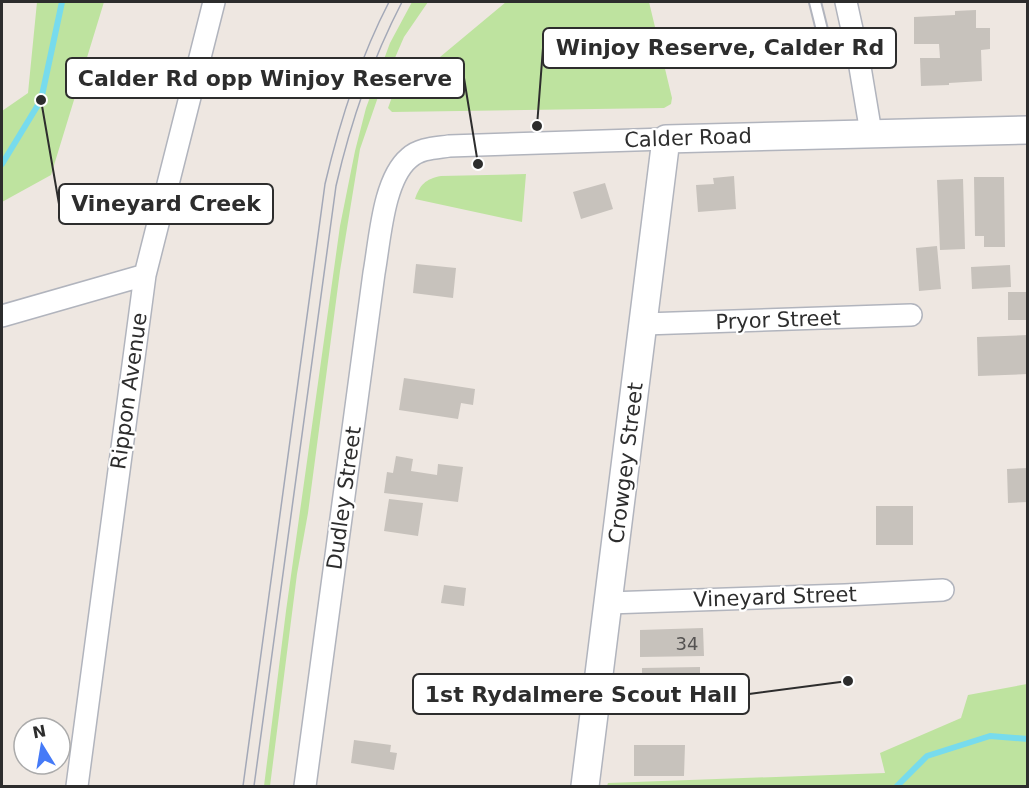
<svg xmlns="http://www.w3.org/2000/svg" width="1029" height="788" font-family="'DejaVu Sans',sans-serif">
	<style>
		.green { fill: #bee39f }
		.lines { fill: none; stroke-linecap: round; stroke-linejoin: round }
		.stream { stroke: #77dbed; stroke-width: 6 }
		.building { fill: #c7c2bc }
		.service-casing { stroke: #b1b4bd; stroke-width: 14 }
		.minor-casing { stroke: #b1b4bd; stroke-width: 24 }
		.tertiary-casing { stroke: #b1b4bd; stroke-width: 30 }
		.service { stroke: #fff; stroke-width: 10 }
		.minor { stroke: #fff; stroke-width: 21 }
		.tertiary { stroke: #fff; stroke-width: 27 }
		.tram { stroke: #a3a8b7; stroke-width: 1.5 }
		.labels { text-anchor: middle; dominant-baseline: central; stroke-width: 4.5; stroke-linejoin: round; paint-order: stroke }
		.number-label { font-size: 18px; fill: #545251 }
		.street-label { font-size: 21px; fill: #2d2d2d; stroke: #fff }
		.leader { fill: none; stroke: #2d2d2d; stroke-width: 2 }
		.callout-dot { fill: #2d2d2d; stroke: #fff; stroke-width: 2 }
		.callout { fill: #fff; stroke: #2d2d2d; stroke-width: 2 }
		.callout-label { font-size: 22px; text-anchor: middle; font-weight: bold; fill: #2d2d2d }
	</style>
	<rect width="100%" height="100%" fill="#eee7e1"/>
	<path class="green" d="M 37,2 L 104,2 L 51,175 L 2,202 L 2,111 L 28,93 Z
		M 412,2 L 428,2 L 404,37 L 378,97 L 360,149 L 340,271 L 308,513 L 297,574 L 270,786 L 264,786 L 286,611 L 340,226 L 355,151 L 366,108 L 390,43 Z
		M 506,2 L 649,2 L 672,98 L 671,104 L 664,108 L 392,112 L 388,108 L 392,97 Z
		M 526,174 L 522,222 L 415,199 C 420,185 425,179 441,176 Z
		M 1027,684 L 1027,786 L 607,786 L 608,783 L 885,773 L 880,753 L 961,718 L 968,695 Z"/>
	<g class="lines">
		<path class="stream" d="M 2,164 L 41,100 L 62,2
			M 897,786 L 927,756 L 990,736 L 1028,739"/>
	</g>
	<path class="building" d="M 976,10 L 976,28 L 990,28 L 990,49 L 981,50 L 982,81 L 949,83 L 949,85 L 921,86 L 920,58 L 940,58 L 939,44 L 914,44 L 914,17 L 955,15 L 955,11 Z
		M 734,176 L 736,209 L 698,212 L 696,185 L 714,184 L 713,178 Z
		M 974,177 L 1004,177 L 1005,247 L 984,247 L 984,236 L 975,236 Z
		M 963,179 L 965,249 L 940,250 L 937,180 Z
		M 605,183 L 613,209 L 581,219 L 573,192 Z
		M 937,246 L 941,289 L 919,291 L 916,248 Z
		M 416,264 L 456,268 L 453,298 L 413,293 Z
		M 1010,265 L 1011,287 L 972,289 L 971,267 Z
		M 1008,292 L 1028,292 L 1028,320 L 1008,320 Z
		M 1028,335 L 1028,374 L 978,376 L 977,337 Z
		M 404,378 L 475,389 L 473,405 L 461,403 L 458,419 L 399,410 Z
		M 396,456 L 413,459 L 411,471 L 437,475 L 438,464 L 463,467 L 458,502 L 384,493 L 387,472 L 393,473 Z
		M 1028,468 L 1028,502 L 1008,503 L 1007,469 Z
		M 389,499 L 423,503 L 418,536 L 384,531 Z
		M 876,506 L 913,506 L 913,545 L 876,545 Z
		M 444,585 L 466,588 L 464,606 L 441,603 Z
		M 703,628 L 704,656 L 640,657 L 640,630 Z
		M 700,667 L 700,698 L 642,699 L 642,668 Z
		M 354,740 L 391,745 L 390,752 L 397,753 L 394,770 L 351,763 Z
		M 634,745 L 685,745 L 684,776 L 634,776 Z"/>
	<g class="lines">
		<defs>
			<path id="service" d="M 815,2 L 827,50 L 831,59 L 839,61 L 859,61"/>
			<path id="minor" d="M 846,2 L 859,61 L 871,133
				M 2,316 L 145,275
				M 644,324 L 911,315
				M 608,603 L 845,595 L 943,590
				M 77,786 L 145,275 L 214,2
				M 305,786 L 374,273 C 380,240 383,180 409,158 C 420,148 436,148 449,146 L 666,139"/>
			<path id="tertiary" d="M 585,786 L 666,139 L 1028,130"/>
		</defs>
		<use href="#service" class="service-casing"/>
		<use href="#minor" class="minor-casing"/>
		<use href="#tertiary" class="tertiary-casing"/>
		<use href="#service" class="service"/>
		<use href="#minor" class="minor"/>
		<use href="#tertiary" class="tertiary"/>
		<path class="tram" d="M 243,786 L 325,184 C 340,120 359,60 389,2
			M 254,786 L 336,186 C 351,120 371,62 402,2"/>
	</g>
	<g class="labels">
		<g class="number-label">
			<text x="687" y="643">34</text>
		</g>
		<g class="street-label">
			<text transform="translate(688 138) rotate(-2)">Calder Road</text>
			<text transform="translate(778 320) rotate(-2)">Pryor Street</text>
			<text transform="translate(129 391) rotate(-82)">Rippon Avenue</text>
			<text transform="translate(626 463) rotate(-83)">Crowgey Street</text>
			<text transform="translate(344 498) rotate(-82)">Dudley Street</text>
			<text transform="translate(775 597) rotate(-2)">Vineyard Street</text>
		</g>
	</g>
	<path class="leader" d="M537 126L543 48M478 164L464 78M41 100L59 204M848 681L749 694"/>
	<g class="callout-dot">
		<circle cx="537" cy="126" r="6"/>
		<circle cx="478" cy="164" r="6"/>
		<circle cx="41" cy="100" r="6"/>
		<circle cx="848" cy="681" r="6"/>
	</g>
	<g class="callout">
		<rect x="543" y="28" width="353" height="40" rx="6"/>
		<rect x="66" y="58" width="398" height="40" rx="6"/>
		<rect x="59" y="184" width="214" height="40" rx="6"/>
		<rect x="413" y="674" width="336" height="40" rx="6"/>
	</g>
	<g class="callout-label">
		<text x="720" y="55">Winjoy Reserve, Calder Rd</text>
		<text x="265" y="86">Calder Rd opp Winjoy Reserve</text>
		<text x="166" y="211">Vineyard Creek</text>
		<text x="581" y="702">1st Rydalmere Scout Hall</text>
	</g>
	<rect width="1029" height="788" fill="none" stroke="#2d2d2d" stroke-width="6"/>
	<g transform="translate(42 746) rotate(349)"><circle r="28" fill="#ffffff" stroke="#ababab" stroke-width="1.5"/>
	<path d="M0-4.5L10 22L0 15L-10 22Z" fill="#457af7"/>
	<text y="-9" font-size="16" font-weight="bold" text-anchor="middle" fill="#2d2d2d">N</text>
	</g>
</svg>
